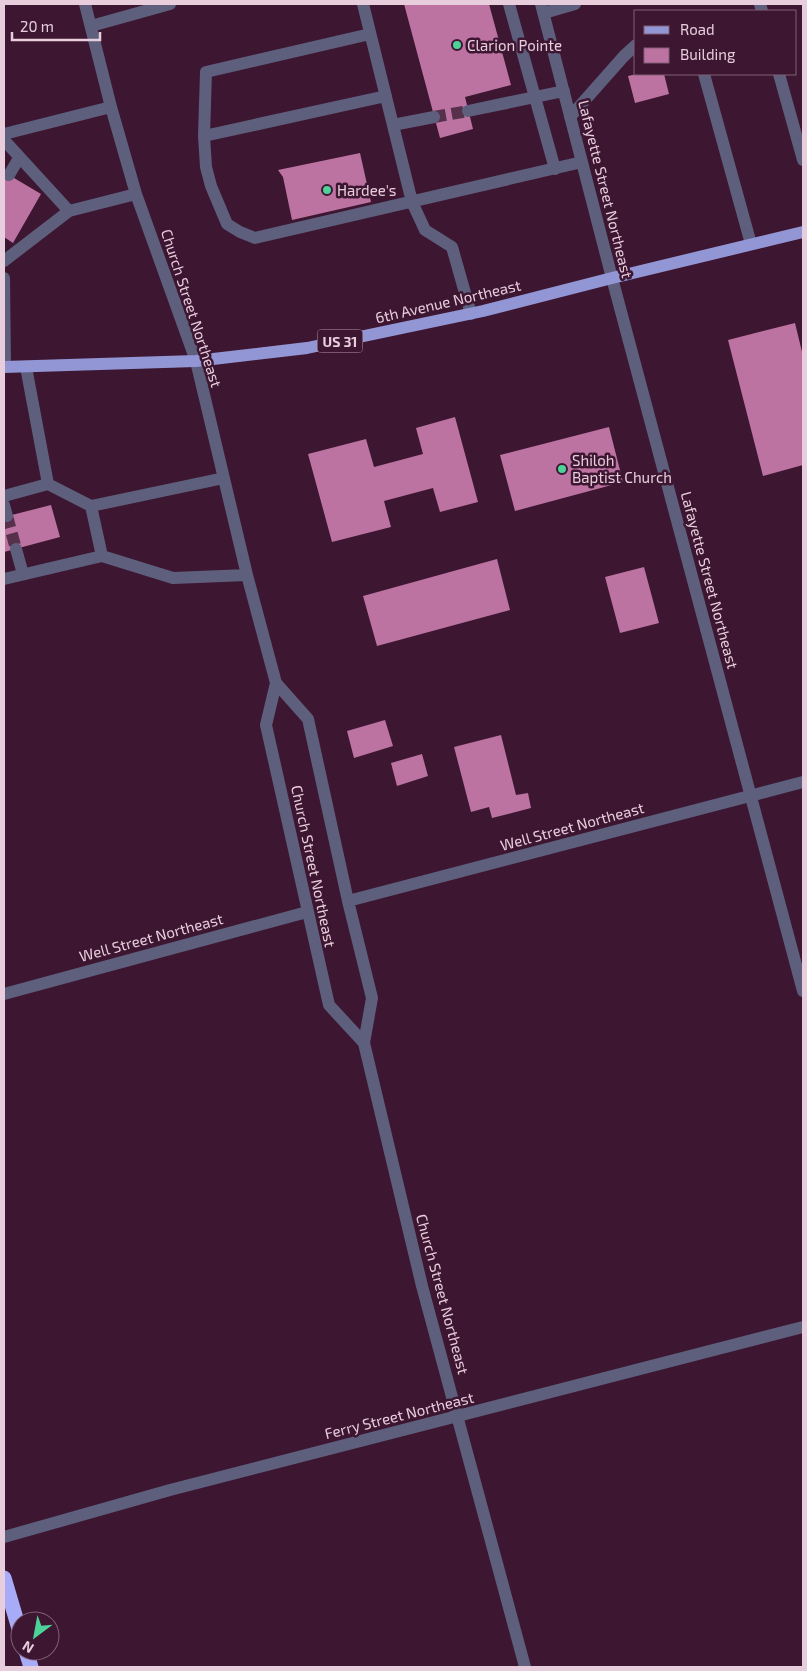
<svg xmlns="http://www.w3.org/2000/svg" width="807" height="1671" font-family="'Exo 2',sans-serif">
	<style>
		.building { fill: #bc73a2 }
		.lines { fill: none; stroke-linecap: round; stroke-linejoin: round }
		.minor-tunnel { stroke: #57314b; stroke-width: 12; stroke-dasharray: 12 6; stroke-linecap: butt }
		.minor { stroke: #5d5f7d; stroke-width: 12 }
		.major { stroke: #9396d5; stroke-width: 12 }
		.highway { stroke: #a8abf8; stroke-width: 15 }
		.poi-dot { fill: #4dd39a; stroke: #3d1631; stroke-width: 2 }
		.labels { text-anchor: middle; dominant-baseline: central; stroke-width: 5; stroke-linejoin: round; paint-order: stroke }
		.shield { fill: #3d1631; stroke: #b596a9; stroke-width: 1 }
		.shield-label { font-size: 14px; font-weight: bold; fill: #e8cddd }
		.poi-label { font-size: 15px; fill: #e8cddd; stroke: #3d1631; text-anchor: start }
		.street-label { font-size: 15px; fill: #e8cddd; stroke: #3d1631 }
	</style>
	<rect width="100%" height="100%" fill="#3d1631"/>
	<path class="building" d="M 404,4 L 489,4 L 511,85 L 465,97 L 473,129 L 440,138 Z
		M 637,74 L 664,74 L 669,94 L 635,103 L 628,76 Z
		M 360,153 L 371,202 L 292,220 L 283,177 L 278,170 Z
		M 4,172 L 41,194 L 13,243 L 4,237 Z
		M 795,323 L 803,356 L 803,465 L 763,476 L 728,340 Z
		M 455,417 L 478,502 L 440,512 L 433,488 L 384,501 L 391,527 L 332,542 L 308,454 L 366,439 L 374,467 L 423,454 L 416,428 Z
		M 609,427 L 623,482 L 515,511 L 500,455 Z
		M 51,505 L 60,537 L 4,552 L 4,517 Z
		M 497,559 L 510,610 L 377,646 L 363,596 Z
		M 644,567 L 659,623 L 620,633 L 605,577 Z
		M 385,720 L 393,746 L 354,758 L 347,731 Z
		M 501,735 L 516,795 L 528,793 L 531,808 L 492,818 L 489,807 L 471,812 L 454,747 Z
		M 422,754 L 428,776 L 397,786 L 391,763 Z"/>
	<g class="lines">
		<path class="minor-tunnel" d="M 434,117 L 468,111
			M 7,516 L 16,549"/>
		<path class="minor" d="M 85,4 L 111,107 L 136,194 L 196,361 L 247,575 L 276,683 L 266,725 L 329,1005 L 364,1043
			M 363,4 L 412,202 L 425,230 L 452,247 L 471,314
			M 509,4 L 555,169
			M 541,4 L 612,278 L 803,991
			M 760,4 L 762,11
			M 544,13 L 575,4
			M 91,26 L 170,4
			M 370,34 L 206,72 L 204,136 L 206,167 L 211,186 L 227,224 L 240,232 L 255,238 L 582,162
			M 704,74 L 751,244
			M 779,74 L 803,160
			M 468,111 L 564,91
			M 570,117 L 624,56 L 636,45
			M 393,125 L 434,117
			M 4,134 L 111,107
			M 204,136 L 386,96
			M 4,140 L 69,211
			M 9,175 L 19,158
			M 4,261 L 69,211 L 136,194
			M 4,278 L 5,367
			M 26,367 L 48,484 L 91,506 L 102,556
			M 4,496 L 48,484
			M 4,505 L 7,516
			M 91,506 L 224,478
			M 16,549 L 23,574
			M 4,579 L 102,556 L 173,578 L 247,575
			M 276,683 L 308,719 L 348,901 L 372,998 L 364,1043 L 422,1286 L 525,1667
			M 348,901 L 803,782
			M 4,994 L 307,912
			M 4,1537 L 170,1490 L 803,1327"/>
		<path class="major" d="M 4,367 L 196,361 L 307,348 L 483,311 L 612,278 L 803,232"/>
		<path class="highway" d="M 4,1578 L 20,1632
			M 26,1651 L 31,1667"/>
	</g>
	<g class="poi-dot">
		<circle cx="457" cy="45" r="5"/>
		<circle cx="327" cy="190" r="5"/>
		<circle cx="562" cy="469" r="5"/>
	</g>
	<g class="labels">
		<rect class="shield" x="317.5" y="329.5" width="45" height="23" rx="4"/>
		<g class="shield-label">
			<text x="340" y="341">US 31</text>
		</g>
		<g class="poi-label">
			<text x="467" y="45">Clarion Pointe</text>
			<text x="337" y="190">Hardee's</text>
			<text x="572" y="460">Shiloh<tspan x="572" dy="17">Baptist Church</tspan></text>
		</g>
		<g class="street-label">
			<text transform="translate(606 189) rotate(76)">Lafayette Street Northeast</text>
			<text transform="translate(448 301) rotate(-13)">6th Avenue Northeast</text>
			<text transform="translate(192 308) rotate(72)">Church Street Northeast</text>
			<text transform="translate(710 580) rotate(75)">Lafayette Street Northeast</text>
			<text transform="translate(572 826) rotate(-15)">Well Street Northeast</text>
			<text transform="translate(314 866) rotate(78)">Church Street Northeast</text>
			<text transform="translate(151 937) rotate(-15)">Well Street Northeast</text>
			<text transform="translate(443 1294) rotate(75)">Church Street Northeast</text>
			<text transform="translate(399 1415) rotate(-14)">Ferry Street Northeast</text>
		</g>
	</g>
	<rect width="807" height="1671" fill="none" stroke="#e8cddd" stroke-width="10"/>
	<rect x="634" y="10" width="162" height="65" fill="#3d1631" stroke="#815f76"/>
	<rect x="644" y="26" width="25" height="8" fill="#9396d5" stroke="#815f76"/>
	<text x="680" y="35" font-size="15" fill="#e8cddd">Road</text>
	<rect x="644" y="48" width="25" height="15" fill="#bc73a2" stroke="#815f76"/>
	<text x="680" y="60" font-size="15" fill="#e8cddd">Building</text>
	<g transform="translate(35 1636) rotate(212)"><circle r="24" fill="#3d1631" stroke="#815f76"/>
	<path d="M0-4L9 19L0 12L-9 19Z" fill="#4dd39a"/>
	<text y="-8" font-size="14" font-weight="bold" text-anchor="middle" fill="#e8cddd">N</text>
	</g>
	<path d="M12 32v8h88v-8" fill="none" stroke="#e8cddd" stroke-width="2.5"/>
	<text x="20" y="32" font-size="15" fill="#e8cddd" stroke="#3d1631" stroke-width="4" paint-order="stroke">20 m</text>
</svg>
